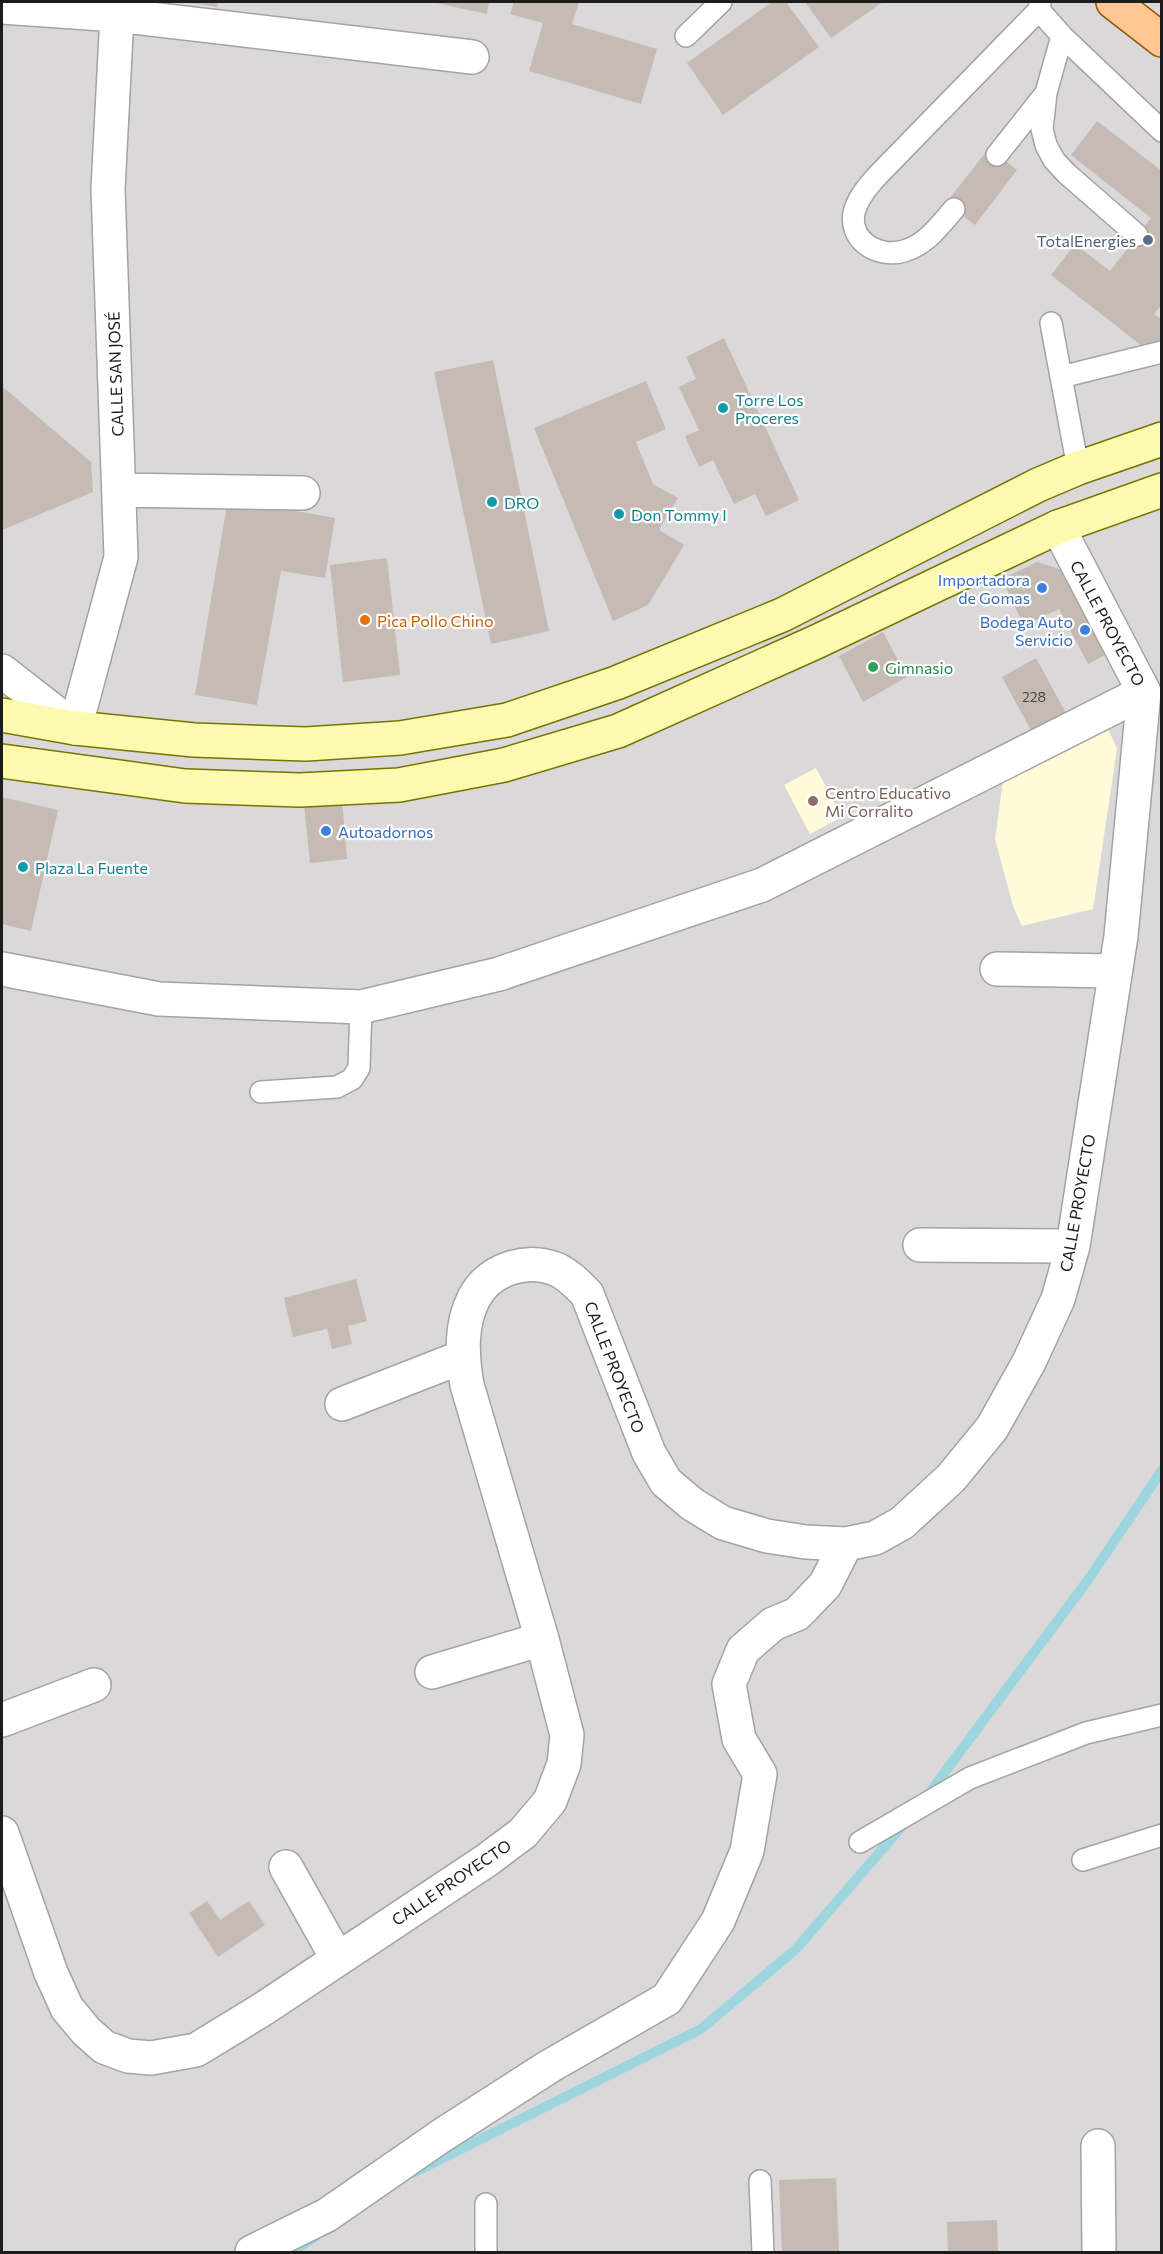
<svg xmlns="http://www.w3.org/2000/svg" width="1163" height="2254" font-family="Commissioner,sans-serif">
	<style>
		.residential { fill: #dad8d9 }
		.education { fill: #fffbd8 }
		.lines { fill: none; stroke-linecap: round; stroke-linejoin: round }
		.stream { stroke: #9ed6df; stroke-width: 10 }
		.building { fill: #c6bab4 }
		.lane-casing { stroke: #a3a3a3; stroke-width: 24 }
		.street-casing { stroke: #a3a3a3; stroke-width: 36 }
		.secondary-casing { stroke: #747500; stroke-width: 36 }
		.primary-casing { stroke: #935500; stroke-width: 36 }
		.lane { stroke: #fff; stroke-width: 21 }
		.street { stroke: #fff; stroke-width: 33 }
		.secondary { stroke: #fdfaaf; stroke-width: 33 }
		.primary { stroke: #ffc794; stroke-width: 33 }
		.service-dot { fill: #5c6f8a; stroke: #fff; stroke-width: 2 }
		.culture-dot { fill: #0f9aa8; stroke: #fff; stroke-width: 2 }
		.shop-dot { fill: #3f7fe0; stroke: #fff; stroke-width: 2 }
		.food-dot { fill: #e8710a; stroke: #fff; stroke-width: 2 }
		.leisure-dot { fill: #2e9e5b; stroke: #fff; stroke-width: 2 }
		.education-dot { fill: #8d6e63; stroke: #fff; stroke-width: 2 }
		.labels { text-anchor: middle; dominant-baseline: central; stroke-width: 4.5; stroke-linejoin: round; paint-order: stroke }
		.number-label { font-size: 14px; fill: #464442 }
		.service-label { font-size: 16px; fill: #4e5e75; stroke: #fff; text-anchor: end }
		.street-label { font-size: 16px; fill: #1c1c1c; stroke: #fff }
		.culture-label { font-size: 16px; fill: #0d838f; stroke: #fff; text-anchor: start }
		.shop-label { font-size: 16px; fill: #366cbe; stroke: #fff; text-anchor: end }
		.food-label { font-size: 16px; fill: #c56008; stroke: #fff; text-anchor: start }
		.leisure-label { font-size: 16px; fill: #27864d; stroke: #fff; text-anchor: start }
		.education-label { font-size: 16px; fill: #785e54; stroke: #fff; text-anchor: start }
	</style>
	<rect width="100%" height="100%" fill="#eee8e0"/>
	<path class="residential" d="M 2,2 L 1161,2 L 1161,2252 L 2,2252 Z"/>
	<path class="education" d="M 1108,729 L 1117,749 L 1093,909 L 1022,926 L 1013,906 L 995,839 L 1003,781 Z
		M 816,768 L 842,817 L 810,834 L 784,785 Z"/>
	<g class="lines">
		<path class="stream" d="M 927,1796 L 1088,1580 L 1162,1470
			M 413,2173 L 701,2029 L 796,1949 L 904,1824
			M 292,2252 L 315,2237"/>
	</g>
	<path class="building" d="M 186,2 L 218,2 L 217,7 Z
		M 432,2 L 489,2 L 487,14 Z
		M 514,2 L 579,2 L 572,24 L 657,49 L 641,104 L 529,71 L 543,23 L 510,14 Z
		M 772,2 L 786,2 L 819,47 L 723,115 L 687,63 Z
		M 805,2 L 883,2 L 831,38 Z
		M 1097,121 L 1162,171 L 1162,304 L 1154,314 L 1162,320 L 1162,338 L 1151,353 L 1051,275 L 1075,244 L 1110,271 L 1151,218 L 1071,155 Z
		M 989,148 L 1017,170 L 975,225 L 946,203 Z
		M 724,338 L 799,500 L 766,516 L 755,494 L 734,504 L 713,460 L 699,467 L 685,436 L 699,430 L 679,387 L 696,379 L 686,357 Z
		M 493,360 L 549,631 L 491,644 L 434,372 Z
		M 646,381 L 666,429 L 636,442 L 653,484 L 678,498 L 659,530 L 684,545 L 648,605 L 613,621 L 534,428 Z
		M 4,388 L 91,462 L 93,492 L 2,530 L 2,390 Z
		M 228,499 L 335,518 L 325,578 L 281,571 L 257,705 L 195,695 Z
		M 387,558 L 400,675 L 343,682 L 330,565 Z
		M 1037,562 L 1072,573 L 1111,652 L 1088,664 L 1059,609 L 1024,626 L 1002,579 Z
		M 883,632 L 907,677 L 863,702 L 839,656 Z
		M 1036,658 L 1067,715 L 1033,734 L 1002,677 Z
		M 2,797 L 58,810 L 31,931 L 2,924 Z
		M 342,800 L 347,859 L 310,863 L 304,804 Z
		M 356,1279 L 367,1321 L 348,1326 L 352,1344 L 332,1349 L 327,1329 L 293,1337 L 284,1298 Z
		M 207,1901 L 220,1920 L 249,1901 L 265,1925 L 218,1957 L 189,1913 Z
		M 836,2178 L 839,2252 L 782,2252 L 779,2180 Z
		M 997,2220 L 998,2252 L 948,2252 L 947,2222 Z"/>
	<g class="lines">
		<defs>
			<path id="lane" d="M 1040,2 L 1039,10 L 1062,36 L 1162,131
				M 686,36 L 721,2
				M 1062,36 L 1046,93 L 1042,129 L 1046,145 L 1054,160 L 1066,173 L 1137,235
				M 997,155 L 1046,93
				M 954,209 C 940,225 926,245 904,251 C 877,259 846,239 855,209 C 860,195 869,185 879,174 L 1039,10
				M 1051,323 L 1078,468
				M 1061,377 L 1162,352
				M 261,1092 L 337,1087 L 352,1079 L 359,1068 L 361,1007
				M 860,1842 L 970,1778 L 1086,1733 L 1162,1715
				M 1083,1860 L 1162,1835
				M 760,2181 L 763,2252
				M 486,2252 L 486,2204"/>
			<path id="street" d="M 2,7 L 117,15 L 472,57
				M 119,490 L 303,493
				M 2,671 L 75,728 L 121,557 L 108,189 L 117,15
				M 2,969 L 159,999 L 361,1007 L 499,974 L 762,885 L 1144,692
				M 997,969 L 1114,971
				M 920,1245 L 1073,1246
				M 342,1404 L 462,1357
				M 432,1672 L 542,1639
				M 2,1720 L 94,1685
				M 2,1833 L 51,1973 L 67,2008 L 86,2031 L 104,2047 L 128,2056 L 151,2058 L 196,2050 L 263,2009 L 487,1860 L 523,1833 L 550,1801 L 564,1764 L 567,1735 L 542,1639 L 467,1385 C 462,1356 460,1325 474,1298 C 490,1268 528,1257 558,1270 C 570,1276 578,1285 587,1294 L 649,1453 L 666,1482 L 692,1504 L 723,1523 L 767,1536 L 806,1542 L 846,1544 L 875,1538 L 902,1523 L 951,1478 L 992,1428 L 1029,1362 L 1058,1299 L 1073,1246 L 1121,936 L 1144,692 L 1058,527
				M 286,1867 L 337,1958
				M 1098,2146 L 1099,2252
				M 252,2252 L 327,2215 L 441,2136 L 550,2066 L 667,1999 L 718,1921 L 747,1851 L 760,1774 L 739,1739 L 729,1684 L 743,1650 L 773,1624 L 797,1614 L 825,1585 L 846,1544"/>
			<path id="secondary" d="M 2,715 L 75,728 L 194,740 L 306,744 L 400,738 L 507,720 L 616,683 L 782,615 L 1038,485 L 1078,468 L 1162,439
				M 2,761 L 185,786 L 300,790 L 399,785 L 504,765 L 618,731 L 816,642 L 1058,527 L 1162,490"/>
			<path id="primary" d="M 1113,2 L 1162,40"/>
		</defs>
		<use href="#lane" class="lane-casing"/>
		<use href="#street" class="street-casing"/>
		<use href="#secondary" class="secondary-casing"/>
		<use href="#primary" class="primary-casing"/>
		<use href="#lane" class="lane"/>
		<use href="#street" class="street"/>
		<use href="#secondary" class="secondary"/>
		<use href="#primary" class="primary"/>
	</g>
	<circle class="service-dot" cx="1148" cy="240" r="6"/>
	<g class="culture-dot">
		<circle cx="723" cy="408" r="6"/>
		<circle cx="492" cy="502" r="6"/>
		<circle cx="619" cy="514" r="6"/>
		<circle cx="23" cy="867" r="6"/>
	</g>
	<g class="shop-dot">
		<circle cx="1042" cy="588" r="6"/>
		<circle cx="1085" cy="630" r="6"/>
		<circle cx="326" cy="831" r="6"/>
	</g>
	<circle class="food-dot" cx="365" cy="620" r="6"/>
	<circle class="leisure-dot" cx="873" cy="667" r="6"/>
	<circle class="education-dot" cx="813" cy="801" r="6"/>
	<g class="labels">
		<g class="number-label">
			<text x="1034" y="696">228</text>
		</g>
		<g class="service-label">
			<text x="1136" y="240">TotalEnergies</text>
		</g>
		<g class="street-label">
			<text transform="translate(115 374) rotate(-92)">CALLE SAN JOSÉ</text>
			<text transform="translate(1108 623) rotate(62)">CALLE PROYECTO</text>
			<text transform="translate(1077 1203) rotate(-80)">CALLE PROYECTO</text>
			<text transform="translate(615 1367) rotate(69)">CALLE PROYECTO</text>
			<text transform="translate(451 1882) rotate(-34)">CALLE PROYECTO</text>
		</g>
		<g class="culture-label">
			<text x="735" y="399">Torre Los<tspan x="735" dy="18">Proceres</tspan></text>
			<text x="504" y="502">DRO</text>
			<text x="631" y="514">Don Tommy I</text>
			<text x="35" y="867">Plaza La Fuente</text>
		</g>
		<g class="shop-label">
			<text x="1030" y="579">Importadora<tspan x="1030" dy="18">de Gomas</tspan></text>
			<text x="1073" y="621">Bodega Auto<tspan x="1073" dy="18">Servicio</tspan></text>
			<text x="338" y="831" text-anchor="start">Autoadornos</text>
		</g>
		<g class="food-label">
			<text x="377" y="620">Pica Pollo Chino</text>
		</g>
		<g class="leisure-label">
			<text x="885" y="667">Gimnasio</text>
		</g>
		<g class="education-label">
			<text x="825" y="792">Centro Educativo<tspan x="825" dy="18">Mi Corralito</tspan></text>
		</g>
	</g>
	<rect width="1163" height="2254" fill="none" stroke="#1c1c1c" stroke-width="6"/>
</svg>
